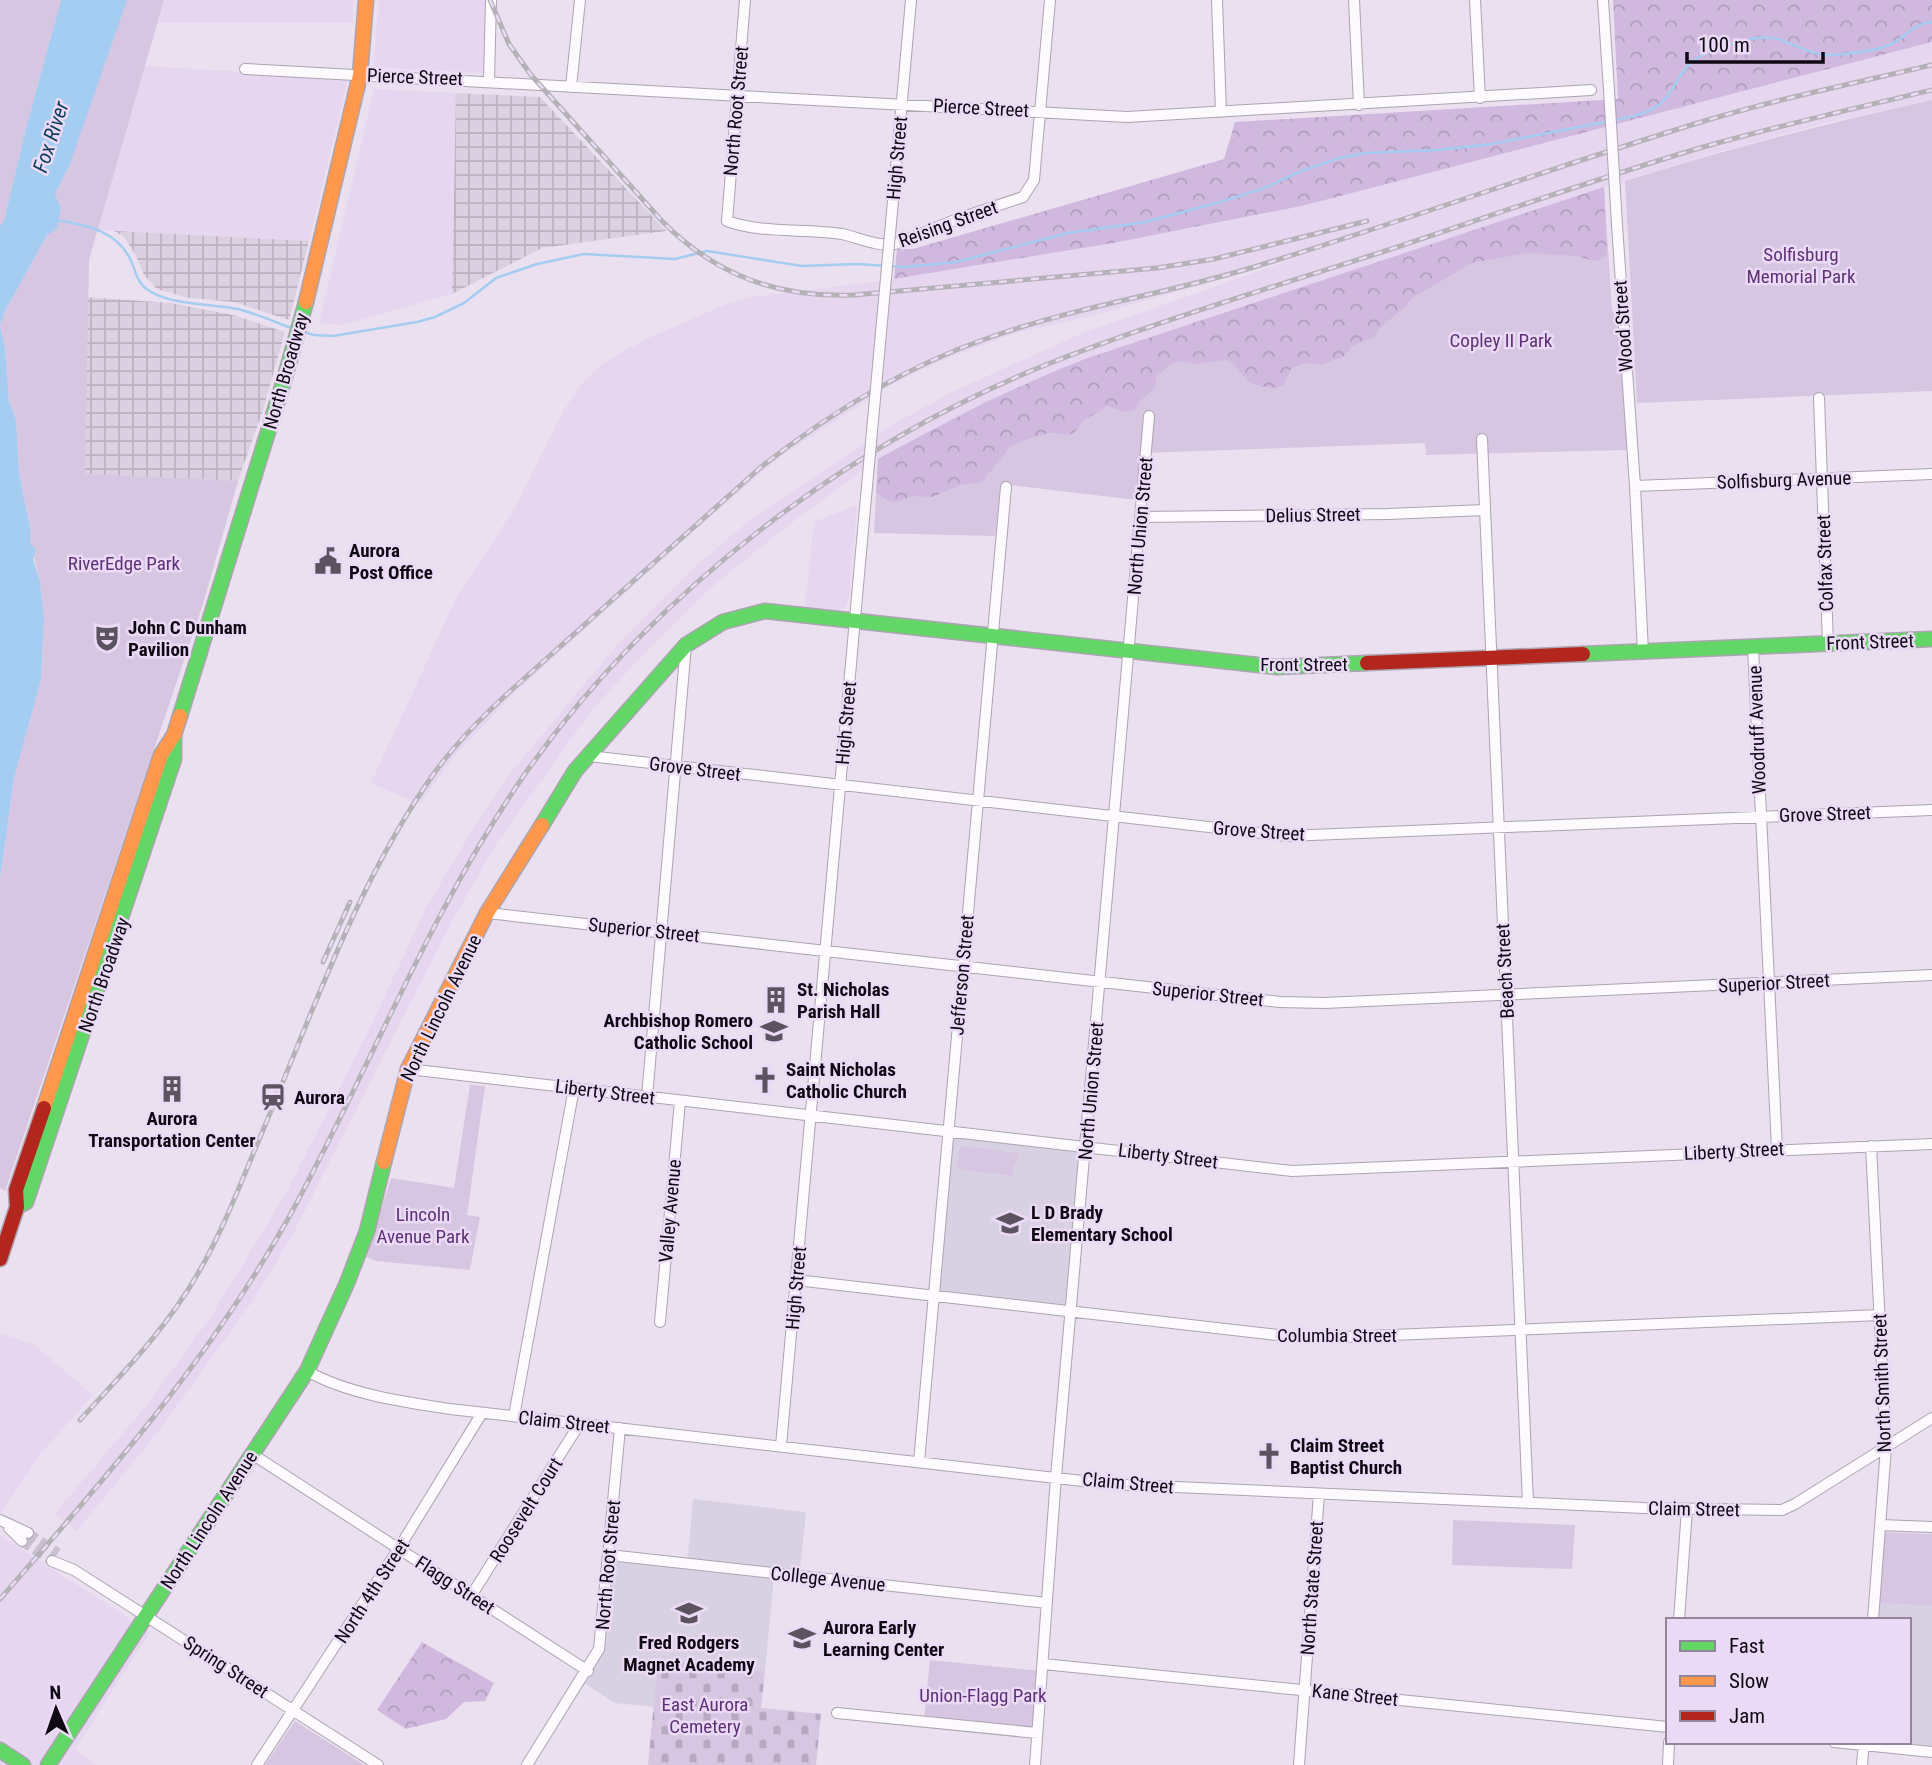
<svg xmlns="http://www.w3.org/2000/svg" width="1932" height="1765" font-family="'Roboto Condensed',sans-serif">
	<style>
		.built { fill: #e6d6f0 }
		.industrial { fill: url(#industrial-grid) }
		.education { fill: #d8d1e4 }
		.green { fill: #d7c6e2 }
		.forest { fill: url(#forest-crowns) }
		.cemetery { fill: url(#cemetery-stones) }
		.water { fill: #a5ccf1 }
		.lines { fill: none; stroke-linecap: round; stroke-linejoin: round }
		.stream { stroke: #a5ccf1; stroke-width: 2.5 }
		.street-tunnel { stroke: #c9c0cf; stroke-width: 10; stroke-dasharray: 10 5; stroke-linecap: butt }
		.street-casing { stroke: #aca4b0; stroke-width: 12 }
		.fast-casing { stroke: #aca4b0; stroke-width: 17 }
		.slow-casing { stroke: #aca4b0; stroke-width: 17 }
		.jam-casing { stroke: #aca4b0; stroke-width: 17 }
		.street { stroke: #fcfafd; stroke-width: 10 }
		.fast { stroke: #63d668; stroke-width: 14 }
		.slow { stroke: #ff974d; stroke-width: 14 }
		.jam { stroke: #b3261e; stroke-width: 14 }
		.rail-casing { stroke: #b4b2b6; stroke-width: 5 }
		.rail { stroke: #ebdaf6; stroke-width: 2.5; stroke-dasharray: 8; stroke-linecap: butt }
		.street-bridge-casing { stroke: #aca4b0; stroke-width: 12; stroke-linecap: butt }
		.street-bridge { stroke: #fcfafd; stroke-width: 10 }
		.labels { text-anchor: middle; dominant-baseline: central; stroke-width: 5; stroke-linejoin: round; paint-order: stroke }
		.street-label { font-size: 19px; fill: #0e0912; stroke: #ebdaf6 }
		.park-label { font-size: 19px; fill: #5e3075; stroke: #ebdaf6 }
		.poi-label { font-size: 19px; font-weight: bold; fill: #0e0912; stroke: #ebdaf6; text-anchor: start }
		.water-label { font-size: 21px; font-style: italic; fill: #0e3d5b; stroke: #ebdaf6 }
	</style>
	<defs>
		<pattern id="industrial-grid" width="8" height="8" patternUnits="userSpaceOnUse" patternTransform="scale(1.75)"><rect width="8" height="8" fill="#dbd0e1"/><path d="M0 4h8M4 0v8" fill="none" stroke="#bbb1c0"/></pattern>
		<pattern id="forest-crowns" width="20" height="18" patternUnits="userSpaceOnUse" patternTransform="scale(1.75)"><rect width="20" height="18" fill="#d1b8df"/><path d="M2 6a3 3 0 1 1 6 0M12 15a3 3 0 1 1 6 0" fill="none" stroke="#b29dbe"/></pattern>
		<pattern id="cemetery-stones" width="16" height="16" patternUnits="userSpaceOnUse" patternTransform="scale(1.75)"><rect width="16" height="16" fill="#d7c6e2"/><path d="M2 7V4a2 2 0 0 1 4 0v3zM10 15v-3a2 2 0 0 1 4 0v3z" fill="#b7a9c1"/></pattern>
	</defs>
	<rect width="100%" height="100%" fill="#eae0f0"/>
	<path class="built" d="M 165,0 L 353,0 L 353,23 L 157,23 Z
		M 379,0 L 485,0 L 483,73 L 373,67 Z
		M 1932,42 L 1932,100 L 1829,122 L 1711,154 L 1604,187 L 1085,359 L 985,402 L 878,459 L 782,530 L 712,587 L 649,648 L 591,711 L 496,844 L 449,927 L 293,1234 L 252,1302 L 160,1429 L 77,1531 L 55,1513 L 147,1405 L 212,1315 L 286,1193 L 365,1038 L 427,906 L 470,834 L 513,770 L 611,652 L 694,568 L 751,519 L 890,426 L 954,391 L 1081,334 L 1298,257 L 1102,313 L 1013,334 L 941,361 L 892,384 L 778,458 L 689,535 L 510,697 L 452,759 L 420,804 L 371,783 L 457,596 L 516,506 L 564,410 L 580,386 L 602,364 L 642,341 L 727,304 L 752,297 L 889,280 L 1024,258 L 1204,226 L 1302,206 Z
		M 145,66 L 348,79 L 309,241 L 97,230 Z
		M 374,89 L 456,93 L 452,294 L 341,325 L 319,323 Z
		M 857,505 L 849,598 L 845,607 L 838,611 L 805,607 L 814,522 Z
		M 0,1334 L 33,1344 L 93,1395 L 43,1451 L 0,1514 Z
		M 0,1535 L 150,1632 L 75,1749 L 96,1765 L 0,1765 Z"/>
	<path class="industrial" d="M 456,93 L 540,97 L 666,231 L 542,248 L 452,294 Z
		M 114,231 L 309,241 L 289,320 L 234,302 L 189,298 L 157,289 L 144,275 L 136,256 L 124,237 Z
		M 85,297 L 171,303 L 233,315 L 285,332 L 263,410 L 238,481 L 85,474 Z"/>
	<path class="education" d="M 951,1134 L 1083,1149 L 1069,1309 L 936,1297 Z
		M 693,1499 L 806,1512 L 799,1579 L 774,1577 L 765,1671 L 658,1660 L 654,1707 L 615,1703 L 582,1682 L 604,1647 L 613,1559 L 687,1566 Z
		M 1879,1603 L 1932,1606 L 1932,1746 L 1893,1742 L 1909,1742 L 1909,1620 L 1878,1620 Z"/>
	<path class="green" d="M 0,0 L 61,0 L 26,128 L 4,221 L 0,226 Z
		M 123,0 L 164,0 L 89,260 L 85,474 L 238,481 L 203,604 L 5,1191 L 0,1188 L 0,879 L 14,778 L 41,680 L 44,617 L 40,581 L 30,542 L 30,527 L 19,473 L 16,420 L 9,401 L 5,348 L 0,326 L 4,313 L 47,235 C 57,226 59,206 55,194 L 70,164 Z
		M 1932,100 L 1932,391 L 1637,403 L 1625,181 C 1726,149 1828,123 1932,100 Z
		M 1604,187 L 1612,311 L 1617,312 L 1627,450 L 1426,455 L 1425,443 L 1142,453 L 1137,500 L 1001,484 L 995,536 L 874,533 L 878,459 L 985,402 L 1085,359 Z
		M 470,1085 L 485,1086 L 467,1215 L 480,1217 L 470,1270 L 376,1261 L 366,1257 L 391,1178 L 454,1188 Z
		M 960,1146 L 1020,1153 L 1014,1165 L 1012,1176 L 957,1169 Z
		M 1453,1520 L 1575,1525 L 1572,1569 L 1452,1565 Z
		M 1884,1532 L 1932,1534 L 1932,1606 L 1879,1603 Z
		M 930,1660 L 1042,1671 L 1035,1731 L 924,1719 Z
		M 295,1721 L 364,1765 L 265,1765 Z"/>
	<path class="forest" d="M 1613,0 L 1932,0 L 1932,42 L 1302,206 L 1113,243 L 894,279 L 897,249 L 913,249 L 1224,159 L 1235,122 L 1618,99 Z
		M 1604,187 L 1607,254 L 1600,260 L 1594,261 L 1577,256 L 1527,253 L 1472,263 L 1412,298 L 1406,306 L 1380,328 L 1374,337 L 1352,346 L 1343,357 L 1321,365 L 1305,363 L 1291,369 C 1288,374 1287,380 1284,384 C 1278,392 1254,386 1247,380 C 1240,373 1237,365 1228,360 L 1195,364 L 1182,361 L 1170,364 L 1156,377 L 1155,388 L 1141,400 L 1135,410 L 1124,412 L 1107,406 C 1100,413 1090,415 1083,421 C 1079,426 1077,431 1071,434 C 1064,437 1056,432 1049,433 C 1041,434 1018,442 1011,446 L 982,482 L 961,485 L 932,497 L 913,496 L 896,502 L 888,501 L 876,493 L 878,459 C 946,422 1013,387 1085,359 Z
		M 422,1642 L 494,1683 L 485,1701 L 464,1702 L 446,1719 L 406,1729 L 377,1710 Z"/>
	<path class="cemetery" d="M 658,1660 L 765,1671 L 761,1708 L 821,1714 L 816,1765 L 648,1765 Z"/>
	<path class="water" d="M 61,0 L 127,0 L 70,164 L 55,194 L 61,208 L 57,229 L 47,235 L 4,313 L 0,326 L 5,348 L 9,401 L 16,420 L 19,473 L 30,527 L 30,542 L 36,550 L 33,559 L 40,581 L 44,617 L 41,680 L 14,778 L 0,879 L 0,226 L 4,221 L 26,128 Z"/>
	<g class="lines">
		<path class="stream" d="M 1615,120 C 1630,117 1648,114 1660,104 C 1677,89 1679,67 1701,56 C 1717,47 1760,33 1778,39 C 1795,44 1814,57 1833,55 C 1853,53 1873,52 1891,44 C 1906,37 1914,23 1932,22
			M 56,220 C 87,225 119,231 132,263 C 136,273 138,284 148,290 C 169,305 212,304 238,309 C 257,314 275,322 294,329
			M 304,332 L 314,335 L 333,336 L 417,322 L 435,317 L 464,303 L 496,278 L 537,264 L 584,254 L 675,259 L 707,251 L 802,266 L 857,264 L 904,267 L 956,262 L 1068,233 L 1146,222 L 1220,202 L 1262,189 L 1301,171 L 1340,158 L 1366,153 L 1438,150 L 1492,144 L 1609,121"/>
		<path class="street-tunnel" d="M 28,1533 L 58,1553
			M 22,1541 L 52,1561"/>
		<defs>
			<path id="street" d="M 745,0 L 727,221 C 763,234 804,228 842,234 C 860,238 877,247 895,244 L 960,218 L 1023,197 L 1034,180 L 1050,0
				M 1217,0 L 1221,112
				M 1354,0 L 1359,105
				M 1475,0 L 1480,98
				M 1603,0 L 1609,90
				M 245,69 L 1127,117 L 1591,90
				M 489,80 L 491,0
				M 571,87 L 580,0
				M 891,223 L 911,0
				M 1617,225 L 1635,486 L 1643,652
				M 1819,398 L 1828,644
				M 1482,439 L 1528,1503
				M 1635,486 L 1932,474
				M 1141,517 L 1388,514 L 1485,510
				M 1753,647 L 1777,1149
				M 589,756 L 1287,836 L 1932,810
				M 487,913 L 1280,1002 L 1324,1003 L 1932,975
				M 408,1069 L 1292,1171 L 1932,1144
				M 647,1097 L 686,645
				M 1871,1146 L 1886,1447 L 1873,1620
				M 796,1280 L 1295,1337 L 1319,1338 L 1880,1315
				M 660,1322 L 680,1101
				M 307,1371 C 347,1394 405,1402 450,1409 L 1109,1484 L 1644,1508 L 1782,1510 L 1795,1504 L 1932,1418
				M 514,1416 L 574,1088
				M 781,1446 L 861,552
				M 252,1454 L 588,1671
				M 919,1462 L 1006,487
				M 0,1520 L 28,1533
				M 1880,1525 L 1932,1527
				M 9,1528 L 22,1541
				M 609,1555 L 1047,1603
				M 52,1561 L 74,1570 L 378,1765
				M 471,1596 L 580,1423
				M 1679,1620 L 1687,1509
				M 1043,1664 L 1668,1727
				M 837,1713 L 1037,1733
				M 1834,1742 L 1932,1752
				M 257,1765 L 399,1548 L 482,1413
				M 527,1765 L 599,1649 L 620,1428
				M 1035,1765 L 1056,1477 L 1149,416
				M 1299,1765 L 1319,1494
				M 1668,1765 L 1669,1742
				M 1862,1765 L 1864,1742"/>
			<path id="fast" d="M 1583,654 L 1932,639
				M 180,716 L 285,377 L 306,302
				M 542,825 L 575,771 L 686,645 L 723,622 L 765,611 L 1277,667 L 1367,663
				M 17,1207 L 26,1202 L 174,759 L 174,735
				M 0,1750 L 23,1765
				M 48,1765 L 307,1371 L 347,1283 L 367,1231 L 384,1162"/>
			<path id="slow" d="M 306,302 L 360,75 L 366,0
				M 44,1108 L 161,755 L 174,735 L 180,716
				M 384,1162 L 408,1069 L 487,913 L 542,825"/>
			<path id="jam" d="M 1367,663 L 1583,654
				M 0,1259 L 17,1207 L 16,1190 L 44,1108"/>
		</defs>
		<use href="#street" class="street-casing"/>
		<use href="#fast" class="fast-casing"/>
		<use href="#slow" class="slow-casing"/>
		<use href="#jam" class="jam-casing"/>
		<use href="#street" class="street"/>
		<use href="#fast" class="fast"/>
		<use href="#slow" class="slow"/>
		<use href="#jam" class="jam"/>
		<defs>
			<path id="rail" d="M 490,0 L 509,44 L 531,75 L 662,221 C 716,276 779,298 854,295 L 1157,268 L 1214,259 L 1367,221
				M 323,962 L 350,902
				M 80,1420 C 122,1374 166,1329 197,1275 C 223,1231 241,1182 261,1135 C 312,1014 358,880 435,772 C 456,743 481,718 507,694 L 761,467 C 830,413 904,367 988,338 C 1075,307 1166,294 1254,267 C 1404,221 1551,168 1701,122 C 1777,99 1855,83 1932,65
				M 0,1599 C 106,1478 211,1357 289,1217 C 370,1069 430,910 527,771 C 654,592 849,442 1053,362 C 1161,320 1274,287 1385,251 C 1487,217 1590,181 1693,150 C 1772,127 1852,109 1932,90"/>
		</defs>
		<use href="#rail" class="rail-casing"/>
		<use href="#rail" class="rail"/>
		<defs>
			<path id="street-bridge" d="M 1609,90 L 1617,225
				M 861,552 L 891,223"/>
		</defs>
		<use href="#street-bridge" class="street-bridge-casing"/>
		<use href="#street-bridge" class="street-bridge"/>
	</g>
	<defs>
		<symbol id="civic-bare" viewBox="-9 -9 18 18"><path d="M-.6-6.5H3V-4.5H.6V-3L4-1V1h2V6H-6V1h2V-1L-.6-3ZM-1.2 2.5V6h2.4V2.5Z" fill="#5b5460" stroke="#ebdaf6" stroke-width="2.5" paint-order="stroke"/></symbol>
		<symbol id="theatre-bare" viewBox="-9 -9 18 18"><path d="M-5-5.5Q0-4 5-5.5V0Q5 5 0 6Q-5 5-5 0ZM-3.3-2.5H-1v1.5H-3.3ZM1-2.5H3.3v1.5H1ZM-2.8 1Q0 5.5 2.8 1Z" fill="#5b5460" stroke="#ebdaf6" stroke-width="2.5" paint-order="stroke"/></symbol>
		<symbol id="building-bare" viewBox="-9 -9 18 18"><path d="M-4-6H4V6H1V3H-1V6H-4ZM-2.5-4.3h1.7v1.8h-1.7ZM.8-4.3h1.7v1.8H.8ZM-2.5-1h1.7V.8h-1.7ZM.8-1h1.7V.8H.8Z" fill="#5b5460" stroke="#ebdaf6" stroke-width="2.5" paint-order="stroke"/></symbol>
		<symbol id="school-bare" viewBox="-9 -9 18 18"><path d="M0-5L7-2L0 1L-7-2ZM-4 1L0 2.5L4 1V4Q0 6-4 4Z" fill="#5b5460" stroke="#ebdaf6" stroke-width="2.5" paint-order="stroke"/></symbol>
		<symbol id="church-bare" viewBox="-9 -9 18 18"><path d="M-1.2-6h2.4v3.5h3.3v2.4h-3.3V6h-2.4V-.1h-3.3v-2.4h3.3Z" fill="#5b5460" stroke="#ebdaf6" stroke-width="2.5" paint-order="stroke"/></symbol>
		<symbol id="station-bare" viewBox="-9 -9 18 18"><path d="M-3-6H3Q5-6 5-4V2Q5 4 3 4L4.5 6H3L1.5 4h-3L-3 6H-4.5L-3 4Q-5 4-5 2V-4Q-5-6-3-6ZM-3.5-4v3h7v-3ZM-3.5 1v1.5H-2V1ZM2 1v1.5H3.5V1Z" fill="#5b5460" stroke="#ebdaf6" stroke-width="2.5" paint-order="stroke"/></symbol>
	</defs>
	<g fill-rule="evenodd">
		<use href="#civic-bare" x="309" y="542" width="38" height="38"/>
		<use href="#theatre-bare" x="88" y="619" width="38" height="38"/>
		<use href="#building-bare" x="757" y="981" width="38" height="38"/>
		<use href="#school-bare" x="755" y="1012" width="38" height="38"/>
		<use href="#church-bare" x="746" y="1061" width="38" height="38"/>
		<use href="#building-bare" x="153" y="1070" width="38" height="38"/>
		<use href="#station-bare" x="254" y="1078" width="38" height="38"/>
		<use href="#school-bare" x="991" y="1204" width="38" height="38"/>
		<use href="#church-bare" x="1250" y="1437" width="38" height="38"/>
		<use href="#school-bare" x="670" y="1594" width="38" height="38"/>
		<use href="#school-bare" x="783" y="1619" width="38" height="38"/>
	</g>
	<g class="labels">
		<g class="street-label">
			<text transform="translate(415 77) rotate(2)">Pierce Street</text>
			<text transform="translate(981 108) rotate(3)">Pierce Street</text>
			<text transform="translate(736 111) rotate(-85)">North Root Street</text>
			<text transform="translate(897 158) rotate(-85)">High Street</text>
			<text transform="translate(948 224) rotate(-20)">Reising Street</text>
			<text transform="translate(1623 326) rotate(-94)">Wood Street</text>
			<text transform="translate(286 371) rotate(-74)">North Broadway</text>
			<text transform="translate(1784 480) rotate(-2)">Solfisburg Avenue</text>
			<text transform="translate(1313 515) rotate(-1)">Delius Street</text>
			<text transform="translate(1140 526) rotate(-85)">North Union Street</text>
			<text transform="translate(1825 563) rotate(-92)">Colfax Street</text>
			<text transform="translate(1870 642) rotate(-2)">Front Street</text>
			<text x="1304" y="664">Front Street</text>
			<text transform="translate(846 723) rotate(-85)">High Street</text>
			<text transform="translate(1757 730) rotate(-92)">Woodruff Avenue</text>
			<text transform="translate(695 769) rotate(7)">Grove Street</text>
			<text transform="translate(1825 814) rotate(-2)">Grove Street</text>
			<text transform="translate(1259 831) rotate(4)">Grove Street</text>
			<text transform="translate(644 930) rotate(6)">Superior Street</text>
			<text transform="translate(1505 971) rotate(-93)">Beach Street</text>
			<text transform="translate(104 975) rotate(-71)">North Broadway</text>
			<text transform="translate(962 975) rotate(-85)">Jefferson Street</text>
			<text transform="translate(1774 983) rotate(-3)">Superior Street</text>
			<text transform="translate(1208 994) rotate(6)">Superior Street</text>
			<text transform="translate(441 1008) rotate(-64)">North Lincoln Avenue</text>
			<text transform="translate(1091 1091) rotate(-85)">North Union Street</text>
			<text transform="translate(605 1092) rotate(7)">Liberty Street</text>
			<text transform="translate(1734 1151) rotate(-3)">Liberty Street</text>
			<text transform="translate(1168 1156) rotate(7)">Liberty Street</text>
			<text transform="translate(670 1211) rotate(-85)">Valley Avenue</text>
			<text transform="translate(796 1288) rotate(-85)">High Street</text>
			<text x="1337" y="1335">Columbia Street</text>
			<text transform="translate(1882 1383) rotate(-92)">North Smith Street</text>
			<text transform="translate(564 1422) rotate(6)">Claim Street</text>
			<text transform="translate(1128 1483) rotate(5)">Claim Street</text>
			<text transform="translate(1694 1509) rotate(1)">Claim Street</text>
			<text transform="translate(526 1510) rotate(-58)">Roosevelt Court</text>
			<text transform="translate(209 1520) rotate(-57)">North Lincoln Avenue</text>
			<text transform="translate(608 1565) rotate(-85)">North Root Street</text>
			<text transform="translate(828 1579) rotate(6)">College Avenue</text>
			<text transform="translate(455 1585) rotate(33)">Flagg Street</text>
			<text transform="translate(1312 1588) rotate(-86)">North State Street</text>
			<text transform="translate(372 1591) rotate(-57)">North 4th Street</text>
			<text transform="translate(226 1667) rotate(33)">Spring Street</text>
			<text transform="translate(1355 1695) rotate(6)">Kane Street</text>
		</g>
		<g class="park-label">
			<text x="1801" y="254">Solfisburg<tspan x="1801" dy="22">Memorial Park</tspan></text>
			<text x="1501" y="340">Copley II Park</text>
			<text x="124" y="563">RiverEdge Park</text>
			<text x="423" y="1214">Lincoln<tspan x="423" dy="22">Avenue Park</tspan></text>
			<text x="983" y="1695">Union-Flagg Park</text>
			<text x="705" y="1704">East Aurora<tspan x="705" dy="22">Cemetery</tspan></text>
		</g>
		<g class="poi-label">
			<text x="349" y="550">Aurora<tspan x="349" dy="22">Post Office</tspan></text>
			<text x="128" y="627">John C Dunham<tspan x="128" dy="22">Pavilion</tspan></text>
			<text x="797" y="989">St. Nicholas<tspan x="797" dy="22">Parish Hall</tspan></text>
			<text x="753" y="1020" text-anchor="end">Archbishop Romero<tspan x="753" dy="22">Catholic School</tspan></text>
			<text x="786" y="1069">Saint Nicholas<tspan x="786" dy="22">Catholic Church</tspan></text>
			<text x="294" y="1097">Aurora</text>
			<text x="172" y="1118" text-anchor="middle">Aurora<tspan x="172" dy="22">Transportation Center</tspan></text>
			<text x="1031" y="1212">L D Brady<tspan x="1031" dy="22">Elementary School</tspan></text>
			<text x="1290" y="1445">Claim Street<tspan x="1290" dy="22">Baptist Church</tspan></text>
			<text x="823" y="1627">Aurora Early<tspan x="823" dy="22">Learning Center</tspan></text>
			<text x="689" y="1642" text-anchor="middle">Fred Rodgers<tspan x="689" dy="22">Magnet Academy</tspan></text>
		</g>
		<g class="water-label">
			<text transform="translate(51 137) rotate(-72)">Fox River</text>
		</g>
	</g>
	<rect x="1666" y="1618" width="245" height="126" fill="#ebdaf6" stroke="#93869b" stroke-width="2"/>
	<rect x="1680" y="1641" width="35" height="10" fill="#63d668" stroke="#93869b" stroke-width="2"/>
	<text x="1729" y="1653" font-size="21" fill="#0e0912">Fast</text>
	<rect x="1680" y="1676" width="35" height="10" fill="#ff974d" stroke="#93869b" stroke-width="2"/>
	<text x="1729" y="1688" font-size="21" fill="#0e0912">Slow</text>
	<rect x="1680" y="1711" width="35" height="10" fill="#b3261e" stroke="#93869b" stroke-width="2"/>
	<text x="1729" y="1723" font-size="21" fill="#0e0912">Jam</text>
	<g transform="translate(56 1709) rotate(358)" stroke="#ebdaf6" stroke-width="5" paint-order="stroke">
	<path d="M0-5L12 26L0 18L-12 26Z" fill="#0e0912"/>
	<text y="-10" font-size="19" font-weight="bold" text-anchor="middle" fill="#0e0912">N</text>
	</g>
	<path d="M1687 52v10h136v-10" fill="none" stroke="#0e0912" stroke-width="3.5"/>
	<text x="1698" y="52" font-size="21" fill="#0e0912" stroke="#ebdaf6" stroke-width="5" paint-order="stroke">100 m</text>
</svg>
